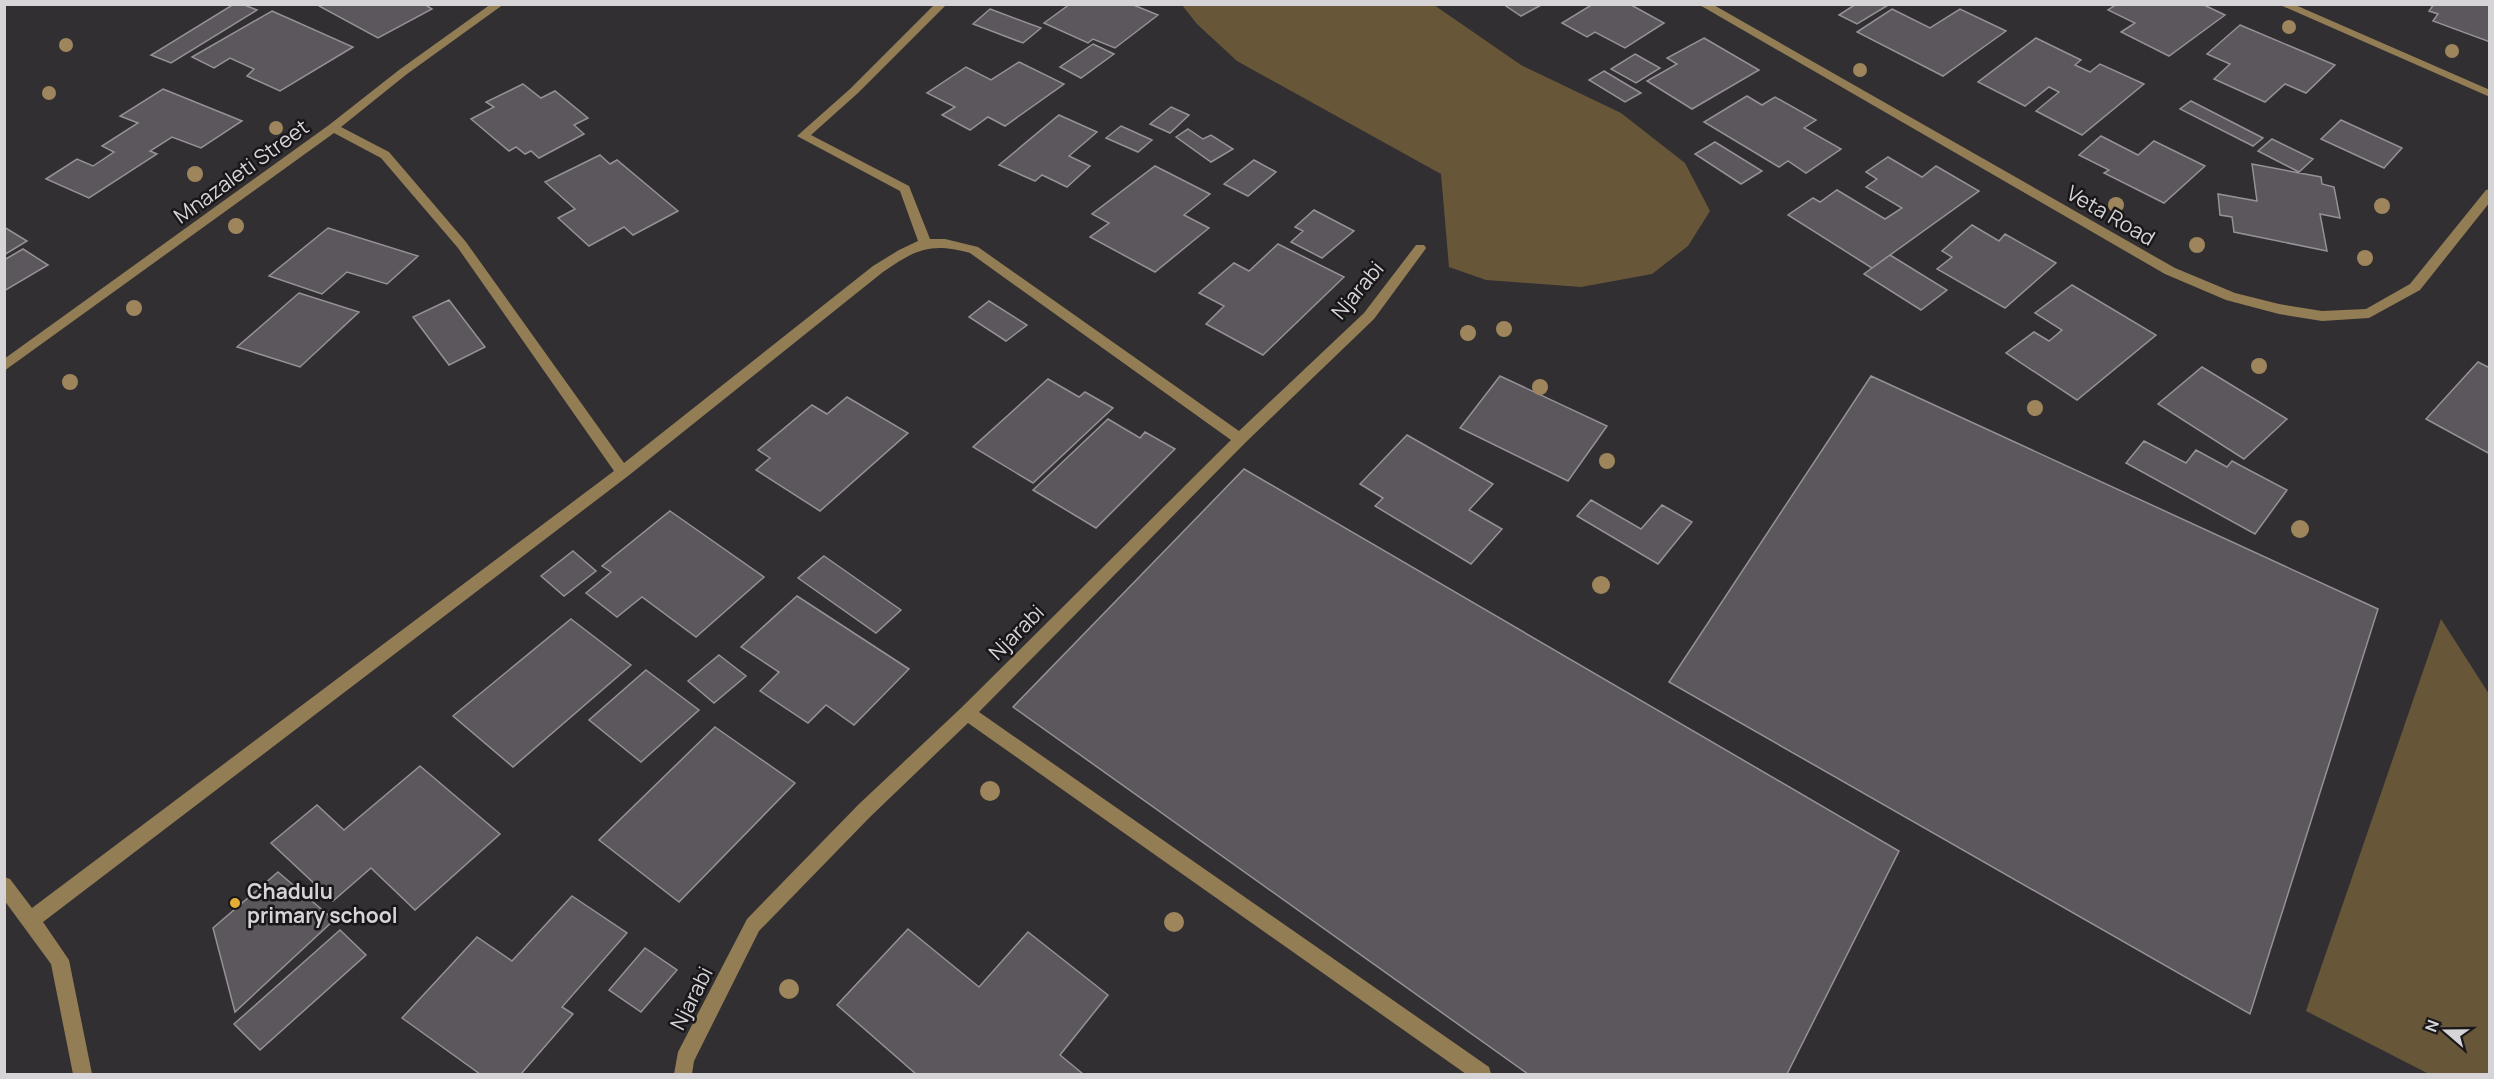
<svg xmlns="http://www.w3.org/2000/svg" width="2494" height="1079" font-family="Manrope,sans-serif">
	<style>
		.green { fill: #675738 }
		.building { fill: #5b575c; stroke: #959196; stroke-width: 1.5 }
		.lines { fill: none; stroke-linecap: round; stroke-linejoin: round }
		.minor { fill: #937d54; fill-rule: evenodd }
		.tree { fill: #9e855b }
		.poi-dot { fill: #e4ad35; stroke: #191719; stroke-width: 2 }
		.labels { text-anchor: middle; dominant-baseline: central; stroke-width: 5; stroke-linejoin: round; paint-order: stroke }
		.street-label { font-size: 21px; fill: #d6d4d7; stroke: #191719 }
		.poi-label { font-size: 21px; font-weight: bold; fill: #d6d4d7; stroke: #191719; text-anchor: start }
	</style>
	<rect width="100%" height="100%" fill="#322f33"/>
	<path class="green" d="M 1182,5 L 1434,5 L 1521,65 L 1621,113 L 1685,163 L 1710,211 L 1688,246 L 1652,274 L 1581,287 L 1486,280 L 1449,267 L 1441,174 L 1237,61 L 1197,24 Z
		M 2441,619 L 2489,694 L 2489,1074 L 2429,1074 L 2306,1011 Z"/>
	<path class="building" d="M 234,4 L 242,4 L 257,10 L 171,63 L 151,55 Z
		M 322,4 L 424,4 L 432,9 L 378,38 L 319,6 Z
		M 1070,4 L 1131,4 L 1158,15 L 1115,48 L 1093,39 L 1088,43 L 1044,23 Z
		M 1503,4 L 1543,4 L 1521,16 Z
		M 1593,4 L 1635,4 L 1633,6 L 1664,23 L 1625,48 L 1595,32 L 1587,37 L 1562,23 Z
		M 1856,4 L 1890,4 L 1857,24 L 1839,15 Z
		M 2117,4 L 2202,4 L 2225,15 L 2169,56 L 2121,32 L 2135,23 L 2108,10 Z
		M 2434,4 L 2490,4 L 2490,42 L 2433,21 L 2438,14 L 2429,11 Z
		M 990,9 L 1041,28 L 1023,43 L 973,24 Z
		M 1892,9 L 1930,28 L 1960,9 L 2006,31 L 1943,76 L 1857,32 Z
		M 272,11 L 353,47 L 280,91 L 247,76 L 254,69 L 230,58 L 214,68 L 192,57 Z
		M 2240,25 L 2335,65 L 2306,93 L 2285,84 L 2265,102 L 2214,79 L 2230,64 L 2207,54 Z
		M 1704,38 L 1759,70 L 1692,109 L 1647,81 L 1677,64 L 1667,58 Z
		M 2036,38 L 2081,60 L 2075,65 L 2090,72 L 2100,64 L 2144,84 L 2082,135 L 2036,111 L 2059,92 L 2049,87 L 2025,106 L 1978,82 Z
		M 1093,44 L 1114,54 L 1081,78 L 1060,67 Z
		M 1635,54 L 1660,68 L 1636,83 L 1611,69 Z
		M 1019,62 L 1064,84 L 1005,126 L 988,117 L 970,130 L 942,115 L 955,107 L 927,93 L 966,67 L 991,80 Z
		M 1604,71 L 1641,93 L 1625,102 L 1589,80 Z
		M 523,84 L 541,98 L 555,91 L 588,118 L 574,125 L 584,134 L 539,158 L 531,151 L 525,154 L 516,147 L 509,151 L 471,119 L 494,107 L 486,102 Z
		M 163,89 L 242,121 L 201,148 L 172,137 L 150,151 L 157,154 L 89,198 L 46,179 L 77,159 L 93,166 L 114,152 L 102,146 L 138,123 L 120,116 Z
		M 1747,96 L 1762,105 L 1775,97 L 1816,120 L 1804,128 L 1841,149 L 1806,173 L 1788,161 L 1779,167 L 1704,122 Z
		M 2191,101 L 2263,138 L 2253,146 L 2180,109 Z
		M 1171,107 L 1189,115 L 1170,133 L 1150,124 Z
		M 1059,115 L 1097,132 L 1069,156 L 1090,166 L 1067,187 L 1042,175 L 1035,181 L 999,165 Z
		M 2341,120 L 2402,148 L 2384,168 L 2321,139 Z
		M 1121,126 L 1152,140 L 1138,152 L 1106,138 Z
		M 1188,129 L 1203,139 L 1211,135 L 1233,149 L 1211,162 L 1176,137 Z
		M 2101,136 L 2138,155 L 2154,141 L 2205,166 L 2164,203 L 2104,173 L 2109,170 L 2079,155 Z
		M 2272,139 L 2313,159 L 2299,172 L 2258,151 Z
		M 1715,142 L 1762,171 L 1741,184 L 1695,154 Z
		M 600,155 L 610,164 L 617,160 L 678,211 L 633,235 L 624,227 L 589,246 L 558,218 L 575,209 L 545,182 Z
		M 1888,157 L 1922,177 L 1936,166 L 1979,191 L 1872,268 L 1788,215 L 1813,198 L 1820,202 L 1837,190 L 1885,219 L 1902,208 L 1866,187 L 1877,179 L 1866,172 Z
		M 1254,160 L 1276,172 L 1248,196 L 1224,184 Z
		M 2252,164 L 2321,177 L 2322,184 L 2334,187 L 2340,218 L 2320,214 L 2327,251 L 2234,232 L 2232,217 L 2220,215 L 2218,194 L 2257,201 Z
		M 1155,166 L 1210,194 L 1184,215 L 1209,228 L 1155,272 L 1090,237 L 1109,223 L 1092,214 Z
		M 1314,210 L 1354,231 L 1322,258 L 1291,242 L 1303,231 L 1295,227 Z
		M 1972,225 L 1999,241 L 2005,234 L 2056,263 L 2005,308 L 1937,269 L 1952,257 L 1942,251 Z
		M 4,227 L 27,241 L 4,255 Z
		M 328,228 L 418,256 L 387,284 L 347,272 L 322,294 L 269,276 Z
		M 1278,244 L 1344,277 L 1263,355 L 1206,324 L 1224,306 L 1199,293 L 1234,263 L 1249,271 Z
		M 23,249 L 48,265 L 4,291 L 4,260 Z
		M 1890,255 L 1947,290 L 1921,310 L 1864,274 Z
		M 2072,285 L 2156,335 L 2077,400 L 2006,353 L 2034,332 L 2049,341 L 2062,330 L 2035,313 Z
		M 299,293 L 359,312 L 300,367 L 237,347 Z
		M 449,300 L 485,347 L 449,365 L 413,317 Z
		M 989,301 L 1027,325 L 1006,341 L 969,317 Z
		M 2478,362 L 2490,368 L 2490,454 L 2426,419 Z
		M 2202,367 L 2287,419 L 2244,459 L 2158,404 Z
		M 1500,376 L 1607,426 L 1568,481 L 1460,428 Z
		M 1871,376 L 2378,609 L 2250,1014 L 1669,682 Z
		M 1048,379 L 1079,397 L 1085,392 L 1113,408 L 1033,483 L 973,447 Z
		M 847,397 L 908,433 L 820,511 L 756,470 L 770,458 L 758,450 L 812,405 L 827,414 Z
		M 1108,419 L 1140,438 L 1145,432 L 1175,449 L 1096,528 L 1033,490 Z
		M 1407,435 L 1493,484 L 1469,510 L 1502,529 L 1471,564 L 1375,506 L 1383,498 L 1360,484 Z
		M 2144,441 L 2186,463 L 2196,450 L 2227,467 L 2232,461 L 2287,490 L 2255,534 L 2126,463 Z
		M 1244,469 L 1899,851 L 1787,1074 L 1528,1074 L 1013,707 Z
		M 1591,500 L 1641,529 L 1662,505 L 1692,522 L 1658,564 L 1577,516 Z
		M 670,511 L 764,577 L 696,637 L 642,597 L 617,617 L 586,593 L 611,572 L 602,566 Z
		M 573,551 L 596,571 L 564,596 L 541,576 Z
		M 824,556 L 901,610 L 876,633 L 798,578 Z
		M 797,596 L 909,669 L 854,725 L 826,705 L 808,723 L 760,691 L 779,672 L 741,647 Z
		M 571,619 L 631,665 L 513,767 L 453,716 Z
		M 719,655 L 746,676 L 714,703 L 688,681 Z
		M 646,670 L 699,710 L 641,762 L 589,720 Z
		M 715,727 L 795,783 L 679,902 L 599,840 Z
		M 420,766 L 500,834 L 415,910 L 371,868 L 333,901 L 271,843 L 317,805 L 344,830 Z
		M 278,872 L 334,920 L 235,1012 L 213,928 Z
		M 572,896 L 627,933 L 562,1007 L 573,1014 L 521,1074 L 480,1074 L 402,1018 L 477,937 L 512,961 Z
		M 908,929 L 979,987 L 1028,932 L 1108,995 L 1060,1055 L 1083,1074 L 916,1074 L 837,1005 Z
		M 340,930 L 366,955 L 260,1050 L 234,1024 Z
		M 645,948 L 677,970 L 641,1012 L 609,990 Z"/>
	<g class="lines">
		<path class="minor" d="M 491,4 L 504,4 L 407,74 L 341,127 L 389,152 L 466,242 L 624,463 L 873,266 L 899,250 L 918,241 L 900,191 L 797,136 L 850,89 L 935,4 L 947,4 L 858,93 L 811,135 L 909,186 L 930,239 L 945,239 L 978,247 L 1239,431 L 1364,313 L 1416,245 L 1424,245 L 1426,248 L 1424,251 L 1374,319 L 1245,443 L 979,712 L 1489,1067 L 1491,1074 L 1466,1074 L 968,723 L 870,817 L 759,931 L 694,1061 L 692,1074 L 674,1074 L 678,1052 L 747,919 L 858,805 L 961,708 L 1231,440 L 970,253 C 930,242 915,250 883,272 L 628,476 L 43,922 L 69,960 L 92,1074 L 73,1074 L 51,964 L 4,900 L 4,877 L 10,879 L 32,908 L 614,471 L 458,248 L 381,158 L 334,133 L 4,371 L 4,359 L 329,125 L 399,70 Z
			M 1698,4 L 1712,4 L 2175,268 L 2235,293 L 2279,304 L 2322,311 L 2366,309 L 2410,284 L 2486,190 L 2490,189 L 2490,202 L 2420,290 L 2369,318 L 2322,321 L 2279,314 L 2226,300 L 2165,274 Z
			M 2278,4 L 2293,4 L 2490,90 L 2490,97 Z"/>
	</g>
	<g class="tree">
		<circle cx="2289" cy="27" r="7"/>
		<circle cx="66" cy="45" r="7"/>
		<circle cx="2452" cy="51" r="7"/>
		<circle cx="1860" cy="70" r="7"/>
		<circle cx="49" cy="93" r="7"/>
		<circle cx="276" cy="128" r="7"/>
		<circle cx="195" cy="174" r="8"/>
		<circle cx="2116" cy="205" r="8"/>
		<circle cx="2382" cy="206" r="8"/>
		<circle cx="236" cy="226" r="8"/>
		<circle cx="2197" cy="245" r="8"/>
		<circle cx="2365" cy="258" r="8"/>
		<circle cx="134" cy="308" r="8"/>
		<circle cx="1504" cy="329" r="8"/>
		<circle cx="1468" cy="333" r="8"/>
		<circle cx="2259" cy="366" r="8"/>
		<circle cx="70" cy="382" r="8"/>
		<circle cx="1540" cy="387" r="8"/>
		<circle cx="2035" cy="408" r="8"/>
		<circle cx="1607" cy="461" r="8"/>
		<circle cx="2300" cy="529" r="9"/>
		<circle cx="1601" cy="585" r="9"/>
		<circle cx="990" cy="791" r="10"/>
		<circle cx="1174" cy="922" r="10"/>
		<circle cx="789" cy="989" r="10"/>
	</g>
	<circle class="poi-dot" cx="235" cy="903" r="6"/>
	<g class="labels">
		<g class="street-label">
			<text transform="translate(241 171) rotate(-36)">Mnazaleti Street</text>
			<text transform="translate(2111 215) rotate(30)">Veta Road</text>
			<text transform="translate(1357 290) rotate(-50)">Njarabi</text>
			<text transform="translate(1016 632) rotate(-45)">Njarabi</text>
			<text transform="translate(691 998) rotate(-63)">Njarabi</text>
		</g>
		<g class="poi-label">
			<text x="247" y="891">Chadulu<tspan x="247" dy="24">primary school</tspan></text>
		</g>
	</g>
	<rect width="2494" height="1079" fill="none" stroke="#d6d4d7" stroke-width="12"/>
	<g transform="translate(2446 1031) rotate(290)" stroke="#191719" stroke-width="4.5" paint-order="stroke">
	<path d="M0-4.5L10 22L0 15L-10 22Z" fill="#d6d4d7"/>
	<text y="-9" font-size="16" font-weight="bold" text-anchor="middle" fill="#d6d4d7">N</text>
	</g>
</svg>
